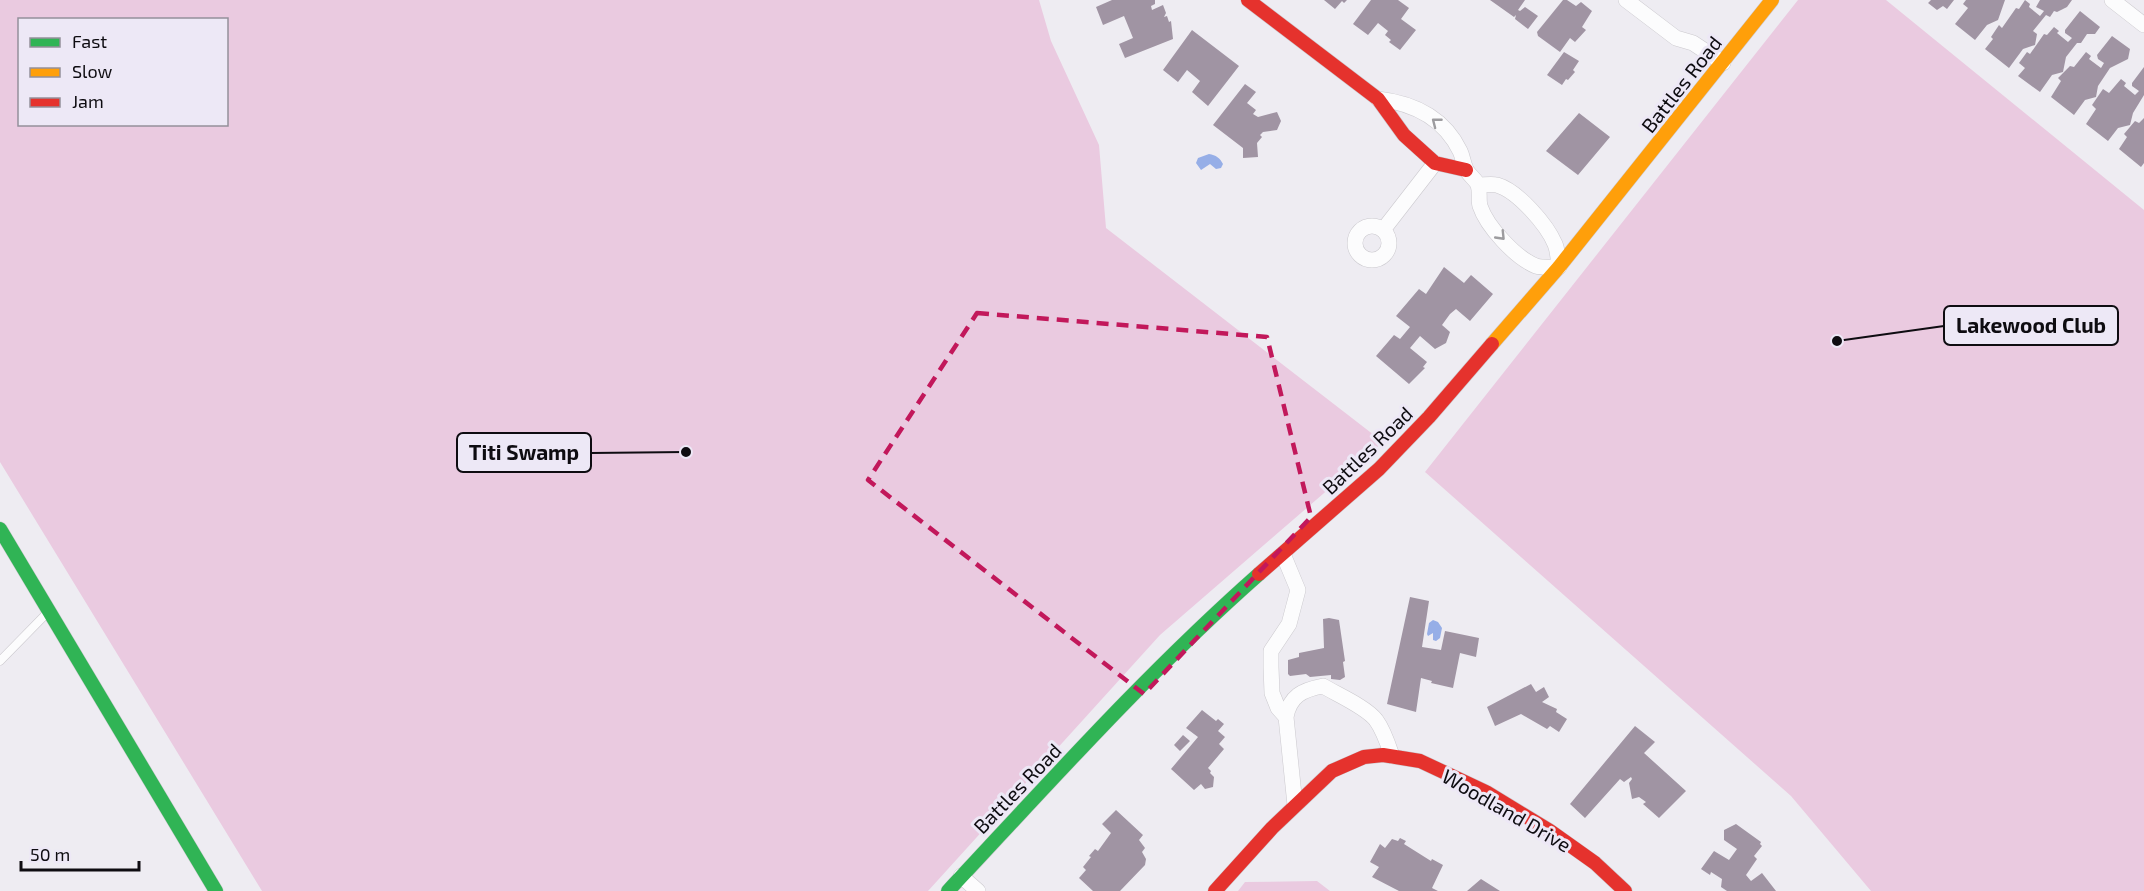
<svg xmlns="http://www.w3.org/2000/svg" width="2144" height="891" font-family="'Exo 2',sans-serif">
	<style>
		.green { fill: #eacae0; fill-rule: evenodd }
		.water { fill: #96aee7 }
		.building { fill: #a094a3 }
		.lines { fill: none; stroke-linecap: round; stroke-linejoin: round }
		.lane-casing { stroke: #cbc9ce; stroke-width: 9 }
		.street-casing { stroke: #cbc9ce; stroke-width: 16 }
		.fast-casing { stroke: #cbc9ce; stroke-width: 15 }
		.slow-casing { stroke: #cbc9ce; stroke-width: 15 }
		.jam-casing { stroke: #cbc9ce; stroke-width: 15 }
		.lane { stroke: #fcfcfd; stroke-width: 8 }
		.street { stroke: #fcfcfd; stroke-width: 15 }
		.fast { stroke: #30b455; stroke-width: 14 }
		.slow { stroke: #ff9f0a; stroke-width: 14 }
		.jam { stroke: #e5322d; stroke-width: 14 }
		.oneway { stroke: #9d9c9f }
		.marked { fill: none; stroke: #c2185b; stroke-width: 4.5; stroke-dasharray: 12 8; stroke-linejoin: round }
		.labels { text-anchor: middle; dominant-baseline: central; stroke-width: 6; stroke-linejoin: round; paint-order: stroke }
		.street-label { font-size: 20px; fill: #0e0c11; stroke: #ede8f6 }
		.leader { fill: none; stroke: #0e0c11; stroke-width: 2 }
		.callout-dot { fill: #0e0c11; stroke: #ede8f6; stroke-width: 2 }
		.callout { fill: #ede8f6; stroke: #0e0c11; stroke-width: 2 }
		.callout-label { font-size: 21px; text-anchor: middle; font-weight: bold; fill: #0e0c11 }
	</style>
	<rect width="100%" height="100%" fill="#eeecf2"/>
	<path class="green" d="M 0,0 L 1039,0 L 1051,41 L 1099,145 L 1106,228 L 1383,442 L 1160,635 L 928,891 L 262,891 L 0,462 ZM 20,20 L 226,20 L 226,124 L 20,124 Z
		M 1798,0 L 1886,0 L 2144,210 L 2144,891 L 1871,891 L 1791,796 L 1425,472 Z
		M 1317,881 L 1330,891 L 1238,891 L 1245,882 Z"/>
	<path class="water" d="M 1209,154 C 1216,155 1220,158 1223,164 L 1221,168 L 1216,169 L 1210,164 L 1201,170 L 1196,163 L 1198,158 Z
		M 1433,620 L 1438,622 L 1442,628 L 1440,638 L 1436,641 L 1433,640 L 1433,633 L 1428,636 L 1427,634 L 1429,623 Z"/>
	<path class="building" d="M 1112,0 L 1155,0 L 1155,4 L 1151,6 L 1152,10 L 1163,5 L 1166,13 L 1164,17 L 1167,16 L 1169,22 L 1171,21 L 1173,39 L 1125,58 L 1119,44 L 1133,38 L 1124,16 L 1103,25 L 1096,7 Z
		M 1324,0 L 1347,0 L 1344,3 L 1342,1 L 1335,9 Z
		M 1371,0 L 1398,0 L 1409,8 L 1401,19 L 1416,30 L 1400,50 L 1389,42 L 1391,40 L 1385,35 L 1388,31 L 1378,23 L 1368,35 L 1353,24 Z
		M 1490,0 L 1525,0 L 1518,10 L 1520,11 L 1525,7 L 1538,16 L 1528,29 L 1515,19 L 1516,15 L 1514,17 Z
		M 1563,0 L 1567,0 L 1576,6 L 1581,2 L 1592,11 L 1582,27 L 1586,30 L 1575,42 L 1570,38 L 1560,52 L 1538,36 L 1537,32 Z
		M 1931,0 L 1954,0 L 1947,9 L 1943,6 L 1937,10 L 1928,3 Z
		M 1966,0 L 2005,0 L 1998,20 L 1987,25 L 1975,40 L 1955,24 L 1968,8 L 1963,4 Z
		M 2025,0 L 2030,4 L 2029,7 L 2040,16 L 2044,11 L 2036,7 L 2040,0 L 2072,0 L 2067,7 L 2057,12 L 2054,11 L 2050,17 L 2046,15 L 2033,31 L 2037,34 L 2035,45 L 2023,49 L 2009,68 L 1985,49 L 1993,39 L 1991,37 L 1999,25 L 2002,28 L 2016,8 L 2019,9 Z
		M 2080,11 L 2100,27 L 2095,34 L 2087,34 L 2081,43 L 2077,43 L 2066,57 L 2063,72 L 2052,75 L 2040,92 L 2018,76 L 2025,68 L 2019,63 L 2027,52 L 2030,54 L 2044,34 L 2047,35 L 2054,27 L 2059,31 L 2057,33 L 2068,42 L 2072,38 L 2065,33 L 2065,30 Z
		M 1192,30 L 1239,66 L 1208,106 L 1192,92 L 1200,81 L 1187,70 L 1178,82 L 1163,70 Z
		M 2112,36 L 2130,49 L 2128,59 L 2110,68 L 2098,86 L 2096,97 L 2085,100 L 2074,115 L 2051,97 L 2061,81 L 2058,78 L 2070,66 L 2074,67 L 2086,52 L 2091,56 L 2089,59 L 2101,68 L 2104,63 L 2098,59 L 2097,55 Z
		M 1564,52 L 1579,61 L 1573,70 L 1575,72 L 1568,80 L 1566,79 L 1562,85 L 1547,75 Z
		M 2144,67 L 2144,95 L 2133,113 L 2130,125 L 2118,128 L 2108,141 L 2086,124 L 2096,109 L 2092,105 L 2103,89 L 2109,93 L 2121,79 L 2126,83 L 2124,86 L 2135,95 L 2139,91 L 2132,86 L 2132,83 Z
		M 1245,84 L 1256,92 L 1247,103 L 1256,110 L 1253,114 L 1258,117 L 1277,112 L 1281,121 L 1277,130 L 1263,132 L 1260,135 L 1262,137 L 1257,143 L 1258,157 L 1243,158 L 1243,148 L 1213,125 Z
		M 1579,113 L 1610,137 L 1578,175 L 1546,151 Z
		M 2144,118 L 2144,163 L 2141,167 L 2119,149 L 2127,137 L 2124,134 L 2135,121 L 2139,123 Z
		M 1444,267 L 1464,283 L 1471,275 L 1493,294 L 1470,321 L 1456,309 L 1450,314 L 1442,325 L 1450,332 L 1446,343 L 1435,349 L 1420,336 L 1410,348 L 1427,362 L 1423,367 L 1425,368 L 1409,384 L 1376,356 L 1394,335 L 1400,339 L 1410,327 L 1396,316 L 1419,289 L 1426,294 Z
		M 1410,597 L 1429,601 L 1422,647 L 1441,650 L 1445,631 L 1479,638 L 1476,657 L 1460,653 L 1453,688 L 1431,683 L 1432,681 L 1421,678 L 1416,712 L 1387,704 Z
		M 1329,618 L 1339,620 L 1345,661 L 1343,662 L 1345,677 L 1340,680 L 1331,679 L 1331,675 L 1310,677 L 1306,674 L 1290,676 L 1288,674 L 1288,660 L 1299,657 L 1299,653 L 1324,648 L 1323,619 Z
		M 1531,684 L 1536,692 L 1544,687 L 1549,697 L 1542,702 L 1557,709 L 1556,712 L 1567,719 L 1559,732 L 1550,726 L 1547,729 L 1521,714 L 1495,726 L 1487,707 Z
		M 1202,710 L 1216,721 L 1218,719 L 1224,724 L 1218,731 L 1225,737 L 1219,744 L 1224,749 L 1208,768 L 1211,771 L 1210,773 L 1214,777 L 1213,787 L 1205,789 L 1201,784 L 1194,790 L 1171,769 L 1198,737 L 1186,728 Z
		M 1635,726 L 1655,742 L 1644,753 L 1686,791 L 1659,818 L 1643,804 L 1646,802 L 1639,797 L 1632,799 L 1629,783 L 1632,779 L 1631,777 L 1624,782 L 1620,779 L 1585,818 L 1570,804 Z
		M 1183,735 L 1190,741 L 1180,751 L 1174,745 Z
		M 1116,810 L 1143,835 L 1139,840 L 1145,848 L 1142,852 L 1146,859 L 1145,865 L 1120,891 L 1093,891 L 1079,878 L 1086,870 L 1083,867 L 1091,857 L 1089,856 L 1095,849 L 1098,851 L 1111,833 L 1102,824 Z
		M 1736,824 L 1761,842 L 1760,844 L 1762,846 L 1754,856 L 1757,859 L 1746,875 L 1751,881 L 1762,873 L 1776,891 L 1727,891 L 1721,887 L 1722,879 L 1711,872 L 1710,875 L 1701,869 L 1714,851 L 1729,860 L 1737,849 L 1724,840 L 1724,830 Z
		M 1400,838 L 1406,841 L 1404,844 L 1431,861 L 1432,859 L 1443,865 L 1432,888 L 1438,891 L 1399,891 L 1372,877 L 1379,867 L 1370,862 L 1380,844 L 1385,848 L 1392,839 L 1398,841 Z
		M 1481,879 L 1500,891 L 1467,891 Z"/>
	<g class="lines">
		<defs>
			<path id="lane" d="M 0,661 L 48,612"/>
			<path id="street" d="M 1626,0 L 1676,38 L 1693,43 L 1723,63
				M 2112,0 L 2144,25
				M 1378,99 C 1413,103 1444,118 1460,151 C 1463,157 1463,163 1466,169 C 1468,174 1474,178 1477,183 C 1481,190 1478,199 1480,206 C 1487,227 1516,258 1536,266 C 1543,268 1552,267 1559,267 C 1558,260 1558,251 1555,244 C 1547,225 1518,191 1497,185 C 1492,184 1484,185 1479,185
				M1355 243a17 17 0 1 1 34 0a17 17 0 1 1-34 0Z
				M 1383,230 L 1435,163
				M 1283,554 L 1298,590 L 1289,624 L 1271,651 L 1271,667 L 1272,693 L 1278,708 L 1286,717
				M 1295,805 L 1286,717 C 1290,696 1302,690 1323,686 C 1338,695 1366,707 1376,720 C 1384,731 1388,744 1392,756
				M 961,876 L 978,891"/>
			<path id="fast" d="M 0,529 L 216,891
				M 948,891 C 1049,783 1148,672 1259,574"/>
			<path id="slow" d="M 1492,344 L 1559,267 L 1772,0"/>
			<path id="jam" d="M 1248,0 L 1378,99 L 1404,135 L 1435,163 L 1466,170
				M 1259,574 L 1379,469 L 1429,417 L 1492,344
				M 1215,891 L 1272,828 L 1332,771 L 1364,757 L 1383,755 L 1420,761 L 1486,792 L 1550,831 L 1595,863 L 1625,891"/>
		</defs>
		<use href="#lane" class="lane-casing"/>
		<use href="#street" class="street-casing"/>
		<use href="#fast" class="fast-casing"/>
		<use href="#slow" class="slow-casing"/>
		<use href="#jam" class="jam-casing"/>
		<use href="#lane" class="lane"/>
		<use href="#street" class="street"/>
		<use href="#fast" class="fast"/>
		<use href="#slow" class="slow"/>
		<use href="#jam" class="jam"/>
	</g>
	<defs><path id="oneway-chevron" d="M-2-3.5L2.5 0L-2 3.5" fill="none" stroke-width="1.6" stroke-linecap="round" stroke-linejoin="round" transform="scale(1.5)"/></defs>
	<g class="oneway">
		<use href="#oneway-chevron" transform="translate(1436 122) rotate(-142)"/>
		<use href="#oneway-chevron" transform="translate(1501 236) rotate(46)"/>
	</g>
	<path class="marked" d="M 977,313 L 1267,337 L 1311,517 L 1144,694 L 868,480 Z"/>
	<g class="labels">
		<g class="street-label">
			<text transform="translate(1681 84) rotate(-52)">Battles Road</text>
			<text transform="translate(1367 450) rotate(-44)">Battles Road</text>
			<text transform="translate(1017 788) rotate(-46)">Battles Road</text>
			<text transform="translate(1507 810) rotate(30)">Woodland Drive</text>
		</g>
	</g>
	<path class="leader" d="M1837 341L1944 326M686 452L591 453"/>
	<g class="callout-dot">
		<circle cx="1837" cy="341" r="6"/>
		<circle cx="686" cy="452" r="6"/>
	</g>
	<g class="callout">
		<rect x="1944" y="306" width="174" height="39" rx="6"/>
		<rect x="457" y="433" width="134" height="39" rx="6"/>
	</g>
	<g class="callout-label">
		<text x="2031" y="333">Lakewood Club</text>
		<text x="524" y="460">Titi Swamp</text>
	</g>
	<rect x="18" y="18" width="210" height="108" fill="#ede8f6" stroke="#94909a" stroke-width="1.5"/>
	<rect x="30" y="38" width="30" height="9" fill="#30b455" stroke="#94909a" stroke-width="1.5"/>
	<text x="72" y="48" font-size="18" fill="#0e0c11">Fast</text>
	<rect x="30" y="68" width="30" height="9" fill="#ff9f0a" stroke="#94909a" stroke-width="1.5"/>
	<text x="72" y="78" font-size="18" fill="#0e0c11">Slow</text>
	<rect x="30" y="98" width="30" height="9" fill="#e5322d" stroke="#94909a" stroke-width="1.5"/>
	<text x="72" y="108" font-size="18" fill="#0e0c11">Jam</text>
	<path d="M21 861v9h118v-9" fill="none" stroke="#0e0c11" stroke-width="3"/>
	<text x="30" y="861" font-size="18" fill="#0e0c11" stroke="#ede8f6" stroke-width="4.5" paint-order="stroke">50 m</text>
</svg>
